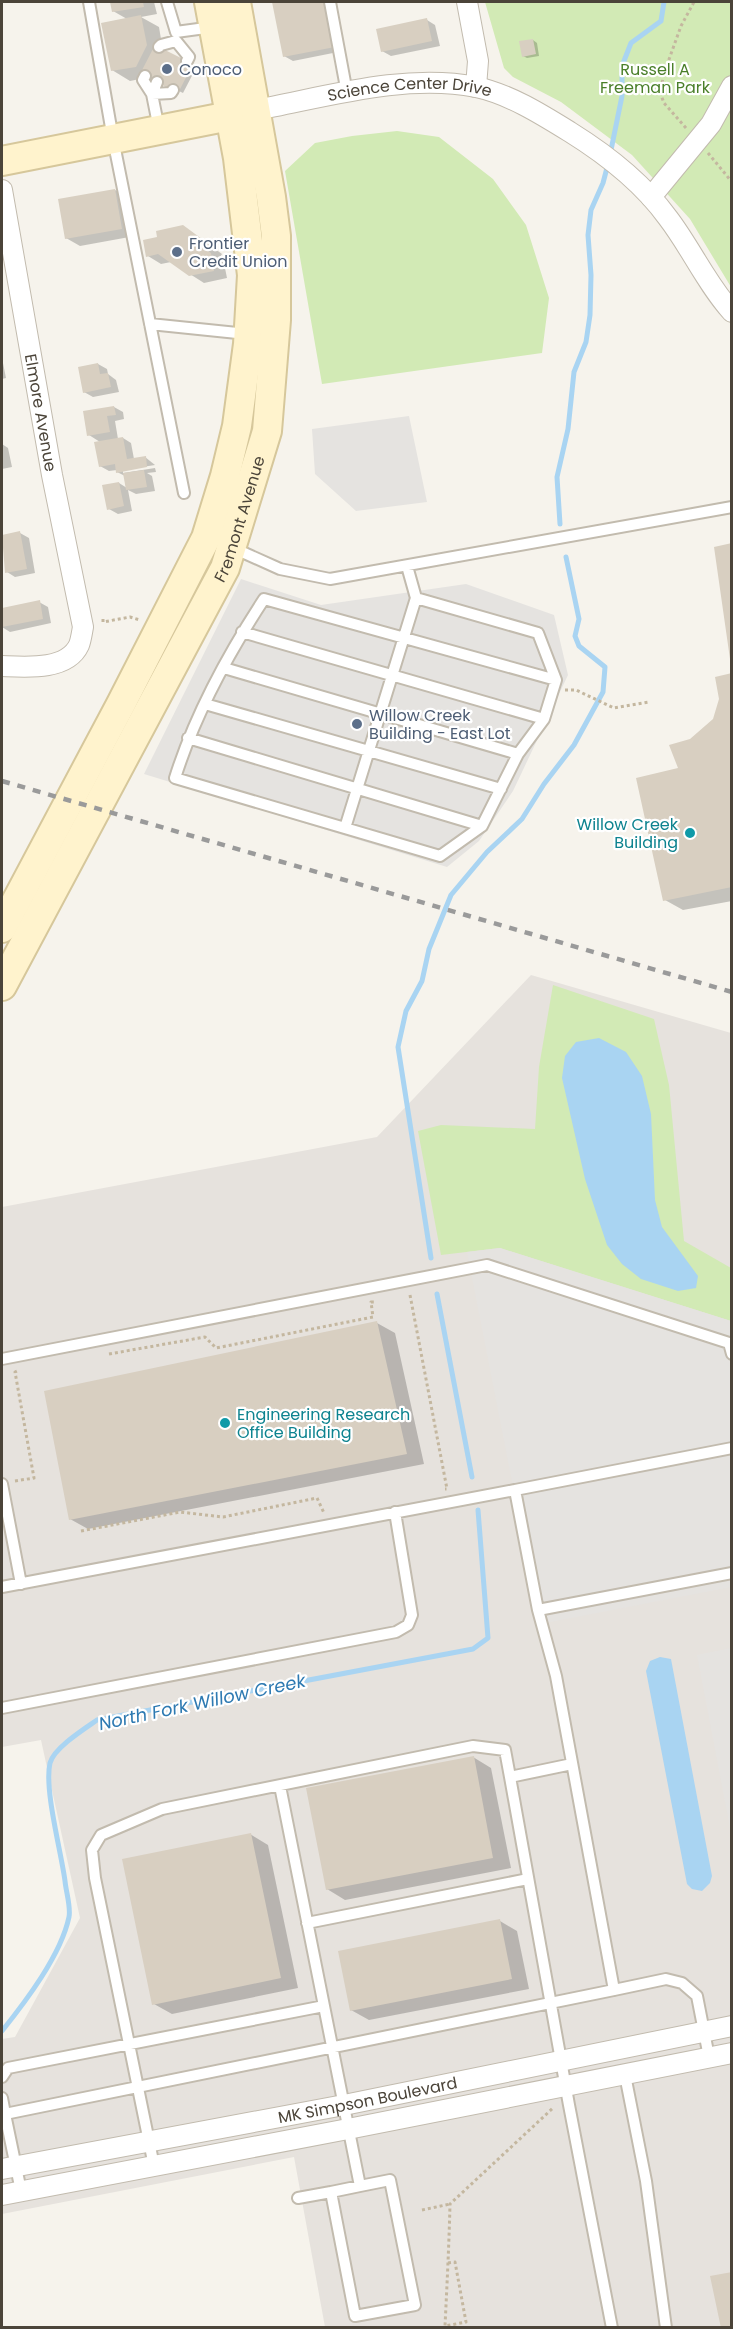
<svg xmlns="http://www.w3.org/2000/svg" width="733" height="2329" font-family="Poppins,sans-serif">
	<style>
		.industrial { fill: #e6e2dd }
		.green { fill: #d2eab5 }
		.parking { fill: #e5e3e0 }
		.water { fill: #a9d4f2 }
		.shadow { fill: #0003 }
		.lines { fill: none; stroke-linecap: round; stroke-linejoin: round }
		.stream { stroke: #a9d4f2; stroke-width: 5 }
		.building { fill: #d8cfc1 }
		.lane-casing { stroke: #c2bbae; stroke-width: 14 }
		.street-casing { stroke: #c2bbae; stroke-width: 22 }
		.secondary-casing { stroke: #d6c79b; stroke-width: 32 }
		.path { stroke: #c4b79f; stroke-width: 3; stroke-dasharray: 3 3; stroke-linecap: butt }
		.lane { stroke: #fff; stroke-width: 10 }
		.street { stroke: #fff; stroke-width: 20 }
		.secondary { stroke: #fff3cd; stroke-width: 28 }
		.rail { stroke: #9a9a9a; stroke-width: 4.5; stroke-dasharray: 8 8; stroke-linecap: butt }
		.service-dot { fill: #5c6f8a; stroke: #fff; stroke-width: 2 }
		.culture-dot { fill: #0f9aa8; stroke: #fff; stroke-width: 2 }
		.labels { text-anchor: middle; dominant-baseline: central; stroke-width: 4.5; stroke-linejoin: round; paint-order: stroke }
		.service-label { font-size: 16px; fill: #4e5e75; stroke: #fff; text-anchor: start }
		.park-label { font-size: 16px; fill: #4a7f2a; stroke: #fff }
		.street-label { font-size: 16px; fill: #4b4439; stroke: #fff }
		.culture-label { font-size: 16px; fill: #0d838f; stroke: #fff; text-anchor: end }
		.water-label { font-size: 18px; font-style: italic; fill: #2e7ab2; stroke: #fff }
	</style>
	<rect width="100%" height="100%" fill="#f6f3ec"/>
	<path class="industrial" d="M 531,975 L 731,1033 L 731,2327 L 325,2327 L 294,2157 L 2,2214 L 2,2039 L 15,2037 L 80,1918 L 41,1740 L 2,1747 L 2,1207 L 377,1137 Z"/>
	<path class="green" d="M 485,2 L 731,2 L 731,287 L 690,219 L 632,155 L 561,102 L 513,77 L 504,68 Z
		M 397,131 L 439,137 L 493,179 L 526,225 L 549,298 L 542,353 L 322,384 L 285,171 L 315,143 L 352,136 Z
		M 553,985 L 654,1019 L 669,1085 L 684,1241 L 731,1268 L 731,1321 L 500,1248 L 441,1255 L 418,1131 L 441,1125 L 535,1129 L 539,1067 Z"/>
	<path class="parking" d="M 409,416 L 427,502 L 356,511 L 315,474 L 312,429 Z
		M 241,579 L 321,605 L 466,584 L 554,615 L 568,675 L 513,791 L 479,841 L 447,867 L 144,774 Z
		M 500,1248 L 731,1321 L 731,1587 L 540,1624 L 467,1252 Z
		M 731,1648 L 732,1648 L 731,1833 L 697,1655 Z"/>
	<path class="water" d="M 599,1038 L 626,1052 L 642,1076 L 651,1114 L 655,1200 L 662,1227 L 698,1276 L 696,1288 L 678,1291 L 641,1279 L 622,1264 L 607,1245 L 585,1179 L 562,1078 L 565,1056 L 576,1042 Z
		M 660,1657 L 671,1659 L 712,1876 L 710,1883 L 702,1891 L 692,1889 L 687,1884 L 646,1671 L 650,1661 Z"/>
	<path class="shadow" d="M 111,2 L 154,2 L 157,14 L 141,17 L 159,27 L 163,51 L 196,68 L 183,93 L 150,77 L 130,81 L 112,70 L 127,19 L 113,11 Z
		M 273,2 L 333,2 L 343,51 L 293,61 L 284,56 Z
		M 427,20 L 435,25 L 440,46 L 391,56 L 382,51 Z
		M 533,40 L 537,43 L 539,56 L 527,58 L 523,56 Z
		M 115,190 L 129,198 L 135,236 L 80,246 L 66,238 Z
		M 196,235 L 222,254 L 219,259 L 224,263 L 227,278 L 204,283 L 171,262 L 161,264 L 148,256 Z
		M 2,358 L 6,378 L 2,379 Z
		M 98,364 L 107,369 L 108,374 L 116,380 L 119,392 L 93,397 L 84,392 Z
		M 114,407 L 123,412 L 124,419 L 115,421 L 118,439 L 123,438 L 131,443 L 134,459 L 145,457 L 155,465 L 123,470 L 123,473 L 155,468 L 156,472 L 147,473 L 152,476 L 155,491 L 136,494 L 128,490 L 132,511 L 118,514 L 109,509 L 119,483 L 127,488 L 125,476 L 117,472 L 117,470 L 109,471 L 100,466 L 100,442 L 89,435 Z
		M 2,444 L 8,448 L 12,467 L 2,469 Z
		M 20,533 L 29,538 L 35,573 L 15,577 L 7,572 L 2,536 Z
		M 39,602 L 48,607 L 51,623 L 10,632 L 2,627 L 2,610 Z
		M 732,675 L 732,901 L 683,910 L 665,900 L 680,769 L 691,741 L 714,720 Z
		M 377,1323 L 395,1333 L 424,1464 L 88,1529 L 70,1519 Z
		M 473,1757 L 491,1768 L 511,1868 L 345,1900 L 327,1889 Z
		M 250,1834 L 268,1845 L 298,1988 L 172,2014 L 154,2004 Z
		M 500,1921 L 517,1931 L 529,1989 L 369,2020 L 351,2010 Z"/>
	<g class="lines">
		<path class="stream" d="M 610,155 L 622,96 L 622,66 L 631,43 L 661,21 L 664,2
			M 560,524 L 557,477 L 568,429 L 574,372 L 586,342 L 590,315 L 591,275 L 588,235 L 591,210 L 603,183 L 608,164
			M 431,1258 L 398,1047 L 406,1011 L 422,981 L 429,949 L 451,895 L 487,852 L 522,819 L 544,784 L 574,745 L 603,692 L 605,667 L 579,646 L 575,636 L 579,619 L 566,557
			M 437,1294 L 472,1477
			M 2,2031 C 26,2001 61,1955 69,1917 C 71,1907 66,1892 65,1881 C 61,1851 44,1789 50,1763 C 54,1748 84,1729 97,1720 L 473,1649 L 488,1638 L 478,1510"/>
	</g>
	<path class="building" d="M 110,2 L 143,2 L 144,7 L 112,12 Z
		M 272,2 L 326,2 L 335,47 L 283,57 Z
		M 141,15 L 147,45 L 136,67 L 111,71 L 101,23 Z
		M 427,18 L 432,41 L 381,52 L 376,29 Z
		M 533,39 L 536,54 L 522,57 L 519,41 Z
		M 155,45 L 193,64 L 178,93 L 140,74 Z
		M 115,189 L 122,229 L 65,239 L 58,199 Z
		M 183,225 L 210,245 L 206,250 L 211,253 L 214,271 L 189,276 L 158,254 L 146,257 L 143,240 L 157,237 L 156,231 Z
		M 98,363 L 100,374 L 108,373 L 111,387 L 83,393 L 78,367 Z
		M 114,406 L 116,415 L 107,416 L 110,432 L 87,436 L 83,411 Z
		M 123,437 L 127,459 L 146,456 L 147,467 L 116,473 L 115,464 L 99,467 L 94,442 Z
		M 144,470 L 147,487 L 126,490 L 123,473 Z
		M 119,482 L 124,506 L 107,510 L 102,485 Z
		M 20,531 L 27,569 L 5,573 L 2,535 Z
		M 732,543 L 732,659 L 730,659 L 714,547 Z
		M 40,600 L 43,619 L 2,627 L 2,608 Z
		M 732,673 L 732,887 L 663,901 L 636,778 L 678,768 L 669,745 L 690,739 L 713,719 L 719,699 L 715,677 Z
		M 377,1321 L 407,1454 L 69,1520 L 44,1391 Z
		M 474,1756 L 493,1858 L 326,1890 L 306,1788 Z
		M 251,1833 L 281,1978 L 152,2005 L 122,1859 Z
		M 500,1919 L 512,1979 L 350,2011 L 338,1951 Z
		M 732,2272 L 732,2328 L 721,2328 L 710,2276 Z"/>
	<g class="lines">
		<defs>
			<path id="lane" d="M 89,2 L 113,139 L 184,493
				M 167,2 L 176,32 L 213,27
				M 330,2 L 347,93
				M 159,47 L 161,45 L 176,41 L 189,57 L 187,61
				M 145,76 L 143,80 L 152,94 L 171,93 L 173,90
				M 157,82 L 152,94 L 159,129
				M 150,324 L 247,334
				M 231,547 L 280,569 L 330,579 L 732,507
				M 416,598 L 538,633 L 556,680 L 544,719 L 518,754 L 482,826 L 440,856 L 175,778 C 195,714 228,654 264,599 L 556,680
				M 242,632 L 544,719
				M 224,668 L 518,754
				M 205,704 L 501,789
				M 188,738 L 482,826
				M 345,828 L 416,598 L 407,566
				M 2,1359 L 487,1265 L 729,1343 L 732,1354
				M 2,1484 L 21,1584
				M 515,1490 L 732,1448
				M 2,1587 L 515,1490 L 538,1610 L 732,1573
				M 538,1610 L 556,1676 L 614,1990 L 666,1979 L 682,1983 L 697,1996 L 709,2057
				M 2,1708 L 396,1632 L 408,1625 L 412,1615 L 395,1512
				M 572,1764 L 510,1777 L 569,2105 L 612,2328
				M 280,1786 L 360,2186 L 390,2180 L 415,2305 L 355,2316 L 331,2192 L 360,2186
				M 307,1923 L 528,1879
				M 625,2075 L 646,2181 L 666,2328
				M 2,2077 L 8,2068 L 324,2006
				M 2,2098 L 5,2114
				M 154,2166 L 95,1878 L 92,1850 L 101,1835 L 162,1809 L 473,1746 L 505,1750 L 510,1777
				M 21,2191 L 5,2114 L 614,1990
				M 298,2198 L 331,2192"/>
			<g id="street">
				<path d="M 467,2 L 478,61 L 476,87"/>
				<path id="s1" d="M 256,110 C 326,97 405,73 476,87 C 509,94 541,114 570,132 C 607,155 642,182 668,218 C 691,248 706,283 732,312"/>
				<path id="s2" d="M 2,190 L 52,475 L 83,627 C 82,632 81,640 79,645 C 67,671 25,667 2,666"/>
				<path d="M 651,197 L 711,124 L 732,86"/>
				<path id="s3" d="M 2,2169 L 344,2105 L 732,2026"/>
				<path d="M 2,2195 L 348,2129 L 732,2053"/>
			</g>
			<g id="secondary">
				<path d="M 2,161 L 250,112"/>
				<path d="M 2,928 L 121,704 L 206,538 L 225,476 L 237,426 L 248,344 L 252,275 L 238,158 L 209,2"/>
				<path id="s4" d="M 2,986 L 225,568 L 267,431 L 276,320 L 276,236 L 271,197 L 236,2"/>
			</g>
		</defs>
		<use href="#lane" class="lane-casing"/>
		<use href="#street" class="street-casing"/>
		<use href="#secondary" class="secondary-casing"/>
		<path class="path" d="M 686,128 L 664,103 L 661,95 L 663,76 L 681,26 L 694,2
			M 708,153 L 732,182
			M 103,619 L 103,622 L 130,617 L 140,620
			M 565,690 L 576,690 L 614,708 L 649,702
			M 410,1295 L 447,1489 L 445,1489
			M 109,1354 L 205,1337 L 216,1348 L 373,1317 L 371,1302 L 374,1302
			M 15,1481 L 34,1478 L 15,1372 L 17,1371
			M 81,1531 L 180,1512 L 223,1517 L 317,1498 L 324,1513
			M 422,2210 L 450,2204
			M 448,2263 L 455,2262 L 466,2322 L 445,2326 C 447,2285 449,2245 450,2204 L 553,2108"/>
		<use href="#lane" class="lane"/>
		<use href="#street" class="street"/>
		<use href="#secondary" class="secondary"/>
		<path class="rail" d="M 2,781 L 732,992"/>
	</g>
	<g class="service-dot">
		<circle cx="167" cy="69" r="6"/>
		<circle cx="177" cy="252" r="6"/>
		<circle cx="357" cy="724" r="6"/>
	</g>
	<g class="culture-dot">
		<circle cx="690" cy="833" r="6"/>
		<circle cx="225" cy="1423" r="6"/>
	</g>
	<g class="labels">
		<g class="service-label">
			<text x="179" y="69">Conoco</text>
			<text x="189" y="243">Frontier<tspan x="189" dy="18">Credit Union</tspan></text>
			<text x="369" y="715">Willow Creek<tspan x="369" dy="18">Building - East Lot</tspan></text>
		</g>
		<g class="park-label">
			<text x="655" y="69">Russell A<tspan x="655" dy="18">Freeman Park</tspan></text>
		</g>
		<g class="street-label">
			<text stroke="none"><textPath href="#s1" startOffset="156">Science Center Drive</textPath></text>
			<text stroke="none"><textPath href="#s2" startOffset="226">Elmore Avenue</textPath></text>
			<text stroke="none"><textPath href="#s4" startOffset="525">Fremont Avenue</textPath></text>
			<text stroke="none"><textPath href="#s3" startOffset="372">MK Simpson Boulevard</textPath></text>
		</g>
		<g class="culture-label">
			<text x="678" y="824">Willow Creek<tspan x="678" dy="18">Building</tspan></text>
			<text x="237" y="1414" text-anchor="start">Engineering Research<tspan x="237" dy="18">Office Building</tspan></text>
		</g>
		<g class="water-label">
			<text transform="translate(202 1702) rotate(-12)">North Fork Willow Creek</text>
		</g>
	</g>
	<rect width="733" height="2329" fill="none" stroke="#4b4439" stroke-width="6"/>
</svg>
